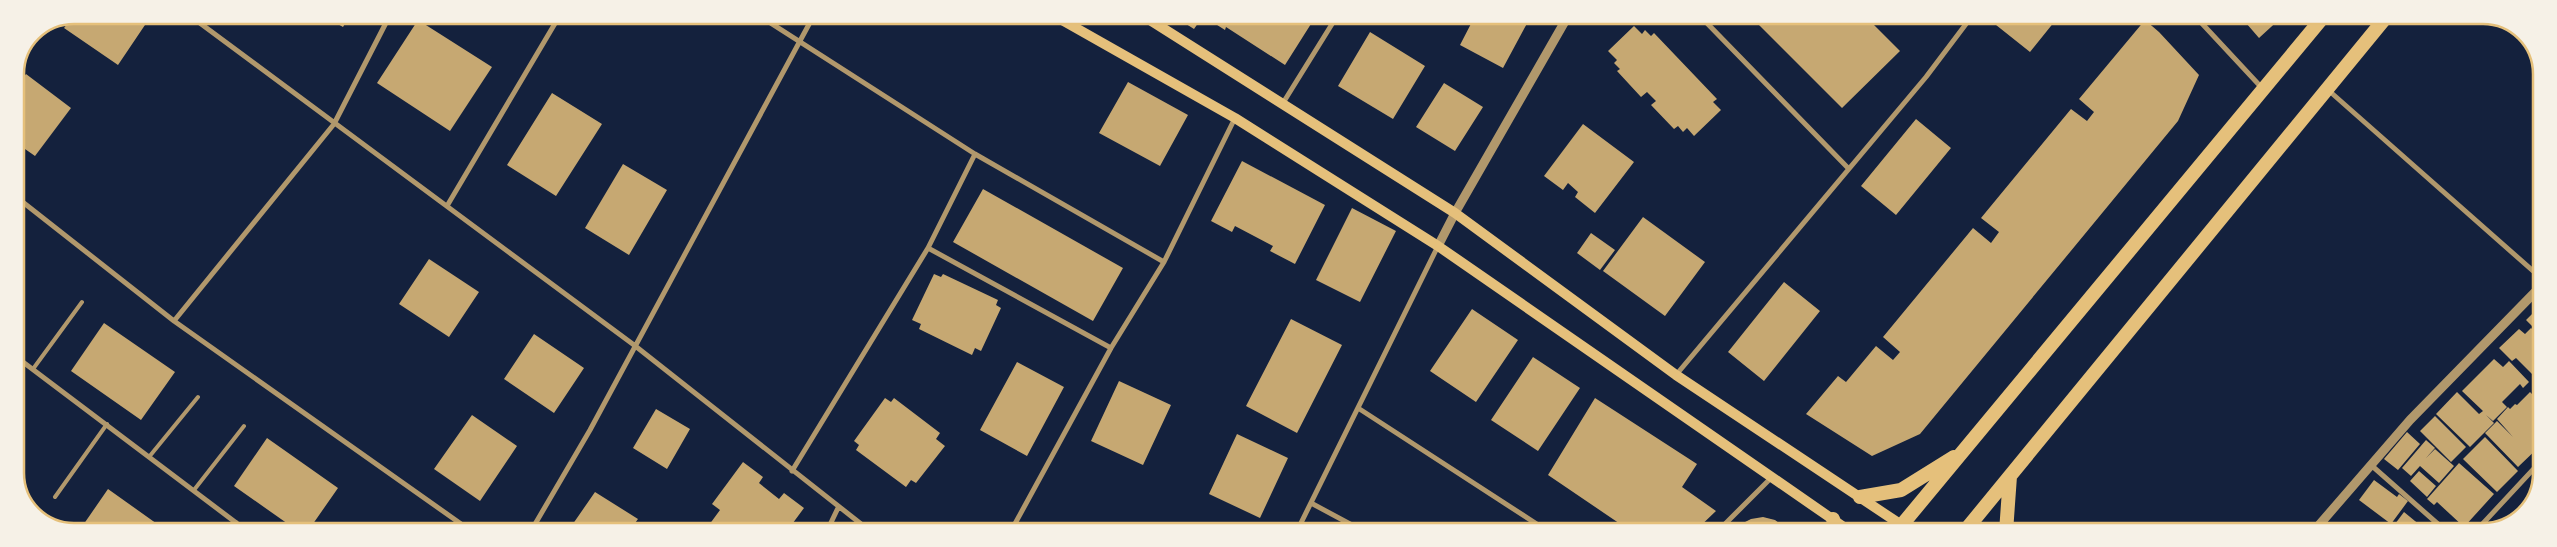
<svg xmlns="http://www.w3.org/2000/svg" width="2557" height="547" font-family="Rubik,sans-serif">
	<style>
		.building { fill: #c6a872 }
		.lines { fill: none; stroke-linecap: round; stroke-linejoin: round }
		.service { stroke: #b1986c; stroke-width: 4 }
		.minor { stroke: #b1986c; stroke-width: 5 }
		.tertiary { stroke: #b1986c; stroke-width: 9 }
		.secondary { stroke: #e5c07b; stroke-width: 10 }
		.trunk { stroke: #e5c07b; stroke-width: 14 }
		.rim { fill: none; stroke: #e5c07b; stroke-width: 2.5 }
	</style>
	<rect width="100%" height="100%" fill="#14213d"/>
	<path class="building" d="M 137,15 L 147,22 L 118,65 L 64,28 L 74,15 Z
		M 322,15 L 350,15 L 343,27 Z
		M 1172,15 L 1203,16 L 1316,16 L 1285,65 L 1226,27 L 1225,30 L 1203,16 L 1194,29 Z
		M 1475,16 L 1531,16 L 1503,68 L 1460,45 Z
		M 1750,16 L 1865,16 L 1900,51 L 1842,108 Z
		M 1995,16 L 2059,16 L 2030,52 L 1991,21 Z
		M 2240,16 L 2283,16 L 2259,38 Z
		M 418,20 L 492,67 L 450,131 L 377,83 Z
		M 2145,20 L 2159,32 L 2199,75 L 2178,121 L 1920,434 L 1872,456 L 1806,414 L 1838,376 L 1846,382 L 1876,346 L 1893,360 L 1900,352 L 1883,337 L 1973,228 L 1991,243 L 1999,232 L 1981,218 L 2071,109 L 2087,121 L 2094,112 L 2079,99 Z
		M 1634,26 L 1642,34 L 1645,30 L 1651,36 L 1654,33 L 1717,99 L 1713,102 L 1721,110 L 1694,136 L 1687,128 L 1683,132 L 1678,126 L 1674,129 L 1651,105 L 1656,101 L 1647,92 L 1641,97 L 1617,71 L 1620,69 L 1614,63 L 1617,60 L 1608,51 Z
		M 1370,32 L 1425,66 L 1393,119 L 1338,86 Z
		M 26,74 L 71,108 L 35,156 L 15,142 L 15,89 Z
		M 1128,82 L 1188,115 L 1160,166 L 1099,133 Z
		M 1444,83 L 1483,107 L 1455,151 L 1416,127 Z
		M 552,93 L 602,124 L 556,196 L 507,165 Z
		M 1916,119 L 1951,148 L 1896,215 L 1861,186 Z
		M 1583,124 L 1634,162 L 1595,213 L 1575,197 L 1578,192 L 1568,183 L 1563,190 L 1544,176 Z
		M 1242,161 L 1325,205 L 1295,264 L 1270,251 L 1273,246 L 1235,226 L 1232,232 L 1211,221 Z
		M 623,164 L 667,190 L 629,255 L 585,228 Z
		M 983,189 L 1123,268 L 1093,321 L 953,242 Z
		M 1352,208 L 1396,231 L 1360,302 L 1316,280 Z
		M 1643,217 L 1705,262 L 1665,316 L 1603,271 Z
		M 1591,233 L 1615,250 L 1600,270 L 1577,253 Z
		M 429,259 L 479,292 L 449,337 L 399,304 Z
		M 934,274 L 941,277 L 943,274 L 998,300 L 996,305 L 1001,308 L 981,351 L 975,348 L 972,355 L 919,329 L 921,324 L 912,320 Z
		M 1784,282 L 1820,311 L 1764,381 L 1728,352 Z
		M 2541,305 L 2541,335 L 2526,320 Z
		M 1472,309 L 1518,340 L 1476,402 L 1430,371 Z
		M 1291,319 L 1342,345 L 1297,433 L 1246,406 Z
		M 104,323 L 175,372 L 141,420 L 71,371 Z
		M 2531,328 L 2541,337 L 2541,369 L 2534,376 L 2516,358 L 2512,361 L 2499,348 L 2519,329 L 2525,334 Z
		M 534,334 L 584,368 L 554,413 L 504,379 Z
		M 1533,357 L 1580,388 L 1538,451 L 1491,420 Z
		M 2494,359 L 2503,367 L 2509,361 L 2529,382 L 2523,388 L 2520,384 L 2502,402 L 2507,407 L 2493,421 L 2486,415 L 2494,423 L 2470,447 L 2436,414 L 2457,392 L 2479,414 L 2483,411 L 2462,391 Z
		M 1017,362 L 1064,387 L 1027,456 L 980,430 Z
		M 1119,381 L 1171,405 L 1143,465 L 1091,441 Z
		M 2530,392 L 2541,403 L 2541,445 L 2518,467 L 2485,433 L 2497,421 L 2513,437 L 2497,419 L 2508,407 L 2510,409 L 2515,404 L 2517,405 Z
		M 885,398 L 891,402 L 894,398 L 940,433 L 936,439 L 945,446 L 916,483 L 911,480 L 906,487 L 856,450 L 859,445 L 854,441 Z
		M 1595,398 L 1697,464 L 1682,487 L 1716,511 L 1694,532 L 1632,532 L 1548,475 Z
		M 656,409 L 690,429 L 667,469 L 633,448 Z
		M 472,415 L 517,446 L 480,501 L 434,469 Z
		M 2435,416 L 2466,447 L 2451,462 L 2420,431 Z
		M 2407,432 L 2420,444 L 2398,470 L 2384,459 Z
		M 1237,434 L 1288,458 L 1260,518 L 1209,494 Z
		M 2485,437 L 2518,471 L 2497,492 L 2463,459 Z
		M 267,438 L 338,488 L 308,531 L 298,531 L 234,486 Z
		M 2426,440 L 2435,448 L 2426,458 L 2435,449 L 2454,466 L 2439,483 L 2420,466 L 2411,476 L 2402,468 Z
		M 743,462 L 763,477 L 759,483 L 779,499 L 784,493 L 804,508 L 787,531 L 717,531 L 709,525 L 720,510 L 712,504 Z
		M 2459,463 L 2494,494 L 2464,527 L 2437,502 L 2434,505 L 2427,499 Z
		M 2419,471 L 2436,486 L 2427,497 L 2410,481 Z
		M 2374,480 L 2397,497 L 2399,494 L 2408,501 L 2391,524 L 2359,500 Z
		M 108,489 L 167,531 L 79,531 Z
		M 595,492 L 638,519 L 629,531 L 568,531 Z
		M 2404,512 L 2426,530 L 2424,532 L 2389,532 Z
		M 1763,517 L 1775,520 L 1791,532 L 1733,532 L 1741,524 L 1751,519 Z"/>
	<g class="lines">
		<path class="service" d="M 33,369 L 82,302
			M 149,457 L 198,397
			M 194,490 L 244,426
			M 55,497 L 107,424
			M 229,531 L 236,522"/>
		<path class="minor" d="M 189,15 L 634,345 L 870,531
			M 758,15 L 975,154 L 1164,262
			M 1700,16 L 1848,168
			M 2195,16 L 2262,88
			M 2327,89 L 2541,278
			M 1283,103 L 1337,16
			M 15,196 L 174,321 L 471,531
			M 447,206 L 560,15
			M 928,248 L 1111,348
			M 174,321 L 334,124 L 390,15
			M 15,356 L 247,531
			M 1676,375 L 1926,77 L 1972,16
			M 1358,408 L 1549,532
			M 15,441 L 23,497
			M 2371,465 L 2447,532
			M 792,471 L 928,248 L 975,154
			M 1311,503 L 1365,532
			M 531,531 L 590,430 L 814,15
			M 827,531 L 838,508
			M 1011,531 L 1111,348 L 1164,262 L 1235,118
			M 1297,531 L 1438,246
			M 1717,532 L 1771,478
			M 2475,532 L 2541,461"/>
		<path class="tertiary" d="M 1438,246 L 1455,213 L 1568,16
			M 2313,532 L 2410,420 L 2541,286"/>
		<path class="secondary" d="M 1053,15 L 1235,118 L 1438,246 L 1851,532
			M 1142,15 L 1455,213 L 1676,375 L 1912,532"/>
		<path class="trunk" d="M 1860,497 L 1901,490 L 1954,457
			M 1833,519 L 1837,532
			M 1896,532 L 2324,16
			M 1964,532 L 2387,16
			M 2006,532 L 2010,476"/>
	</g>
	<path d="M0 0H2557V547H0ZM74 24H2483A50 50 0 0 1 2533 74V473A50 50 0 0 1 2483 523H74A50 50 0 0 1 24 473V74A50 50 0 0 1 74 24Z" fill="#f6f1e7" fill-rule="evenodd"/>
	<path class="rim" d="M74 24H2483A50 50 0 0 1 2533 74V473A50 50 0 0 1 2483 523H74A50 50 0 0 1 24 473V74A50 50 0 0 1 74 24Z"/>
</svg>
